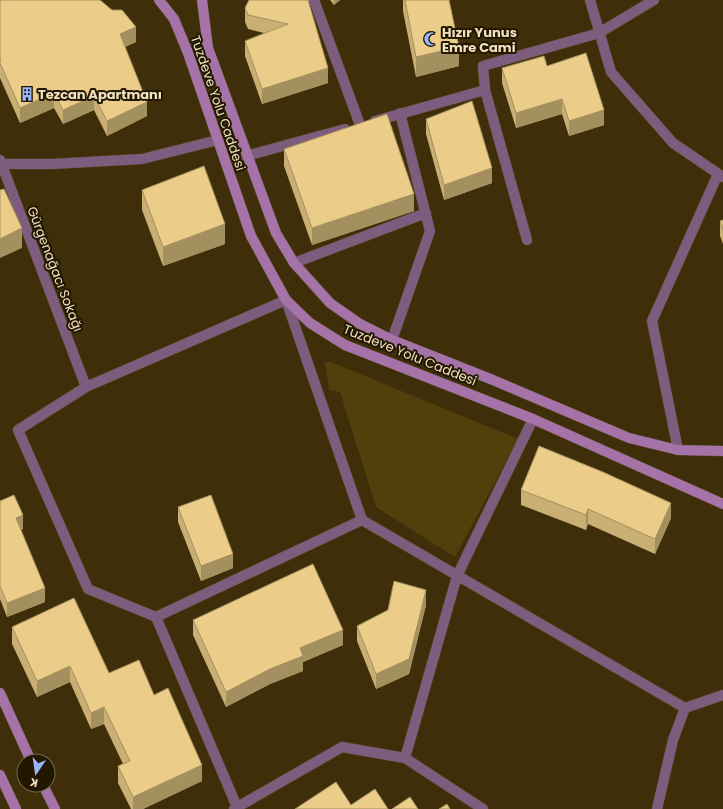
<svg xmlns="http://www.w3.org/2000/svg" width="723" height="809" font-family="Poppins,sans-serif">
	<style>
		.green { fill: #533f0c }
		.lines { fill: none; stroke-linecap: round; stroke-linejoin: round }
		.minor-casing { stroke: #5a4b27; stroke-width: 11 }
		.secondary-casing { stroke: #5a4b27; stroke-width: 11 }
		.minor { stroke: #7d5c7d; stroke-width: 10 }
		.secondary { stroke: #a673a8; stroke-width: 10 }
		.wall { fill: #caaf75 }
		.shaded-wall { fill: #a48f5f }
		.building { fill: #ebcc88; stroke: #a48f5f }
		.labels { text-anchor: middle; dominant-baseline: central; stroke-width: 4; stroke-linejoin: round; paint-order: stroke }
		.poi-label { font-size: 13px; font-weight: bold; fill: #f0e1c0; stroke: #221700; text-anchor: start }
		.street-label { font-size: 13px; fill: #f0e1c0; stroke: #221700 }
	</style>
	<rect width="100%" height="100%" fill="#3e2f0a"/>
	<path class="green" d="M 325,362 L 331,362 L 518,439 L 455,557 L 376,507 L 340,392 L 329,390 Z"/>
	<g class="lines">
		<defs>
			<path id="minor" d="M 314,0 L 360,125
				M 590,0 L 611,72 L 673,143 L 723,177
				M 375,121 L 485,90
				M 246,156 L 345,129
				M 0,160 L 86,387
				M 1,164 L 52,164 L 142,159 L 218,140
				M 527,240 L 485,90 L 483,66 L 599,33 L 654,0
				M 294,263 L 426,213
				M 392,340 L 430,231 L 400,113
				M 678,450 L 652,321 L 718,174
				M 156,617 L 362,520
				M 405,758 L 457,576 L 533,419
				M 237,807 L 156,617 L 88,589 L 18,430 L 86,387 L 286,300 L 362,520 L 685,708 L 723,695
				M 234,809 L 342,747 L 405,758 L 483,809
				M 657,809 L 673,740 L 685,708"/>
			<path id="secondary" d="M 159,0 L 174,19 L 188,53 L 251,236 L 286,300 L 310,323 L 345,345 L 533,419 L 723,504
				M 202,0 L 208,48 L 276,233 L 294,263 L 330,303 L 360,324 L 392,340 L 493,380 L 629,438 L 678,450 L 723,451
				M 0,693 L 31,761
				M 0,775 L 16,809
				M 43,785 L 55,809"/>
		</defs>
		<use href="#minor" class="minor-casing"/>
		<use href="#secondary" class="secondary-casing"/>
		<use href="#minor" class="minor"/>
		<use href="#secondary" class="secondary"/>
	</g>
	<path class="wall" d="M 0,0 L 136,42 L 125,47 L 147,116 L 107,136 L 94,110 L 63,124 L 54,108 L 20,123 L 0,78 Z
		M 309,0 L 309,5 L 328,83 L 262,104 L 245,56 L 245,41 L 264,33 L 248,29 L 245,22 L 245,8 Z
		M 330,0 L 340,0 L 334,5 Z
		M 403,0 L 449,0 L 459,66 L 416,77 L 403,11 Z
		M 547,66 L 604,125 L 569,136 L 562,114 L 516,128 L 502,83 L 502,68 Z
		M 426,119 L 492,183 L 444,200 L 426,134 Z
		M 284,149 L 414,211 L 312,245 L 284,166 Z
		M 142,190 L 225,244 L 163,266 L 142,210 Z
		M 723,220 L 723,244 L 720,236 L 720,221 Z
		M 521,490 L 671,518 L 655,554 L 588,524 L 586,530 L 521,505 Z
		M 0,501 L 23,529 L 21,530 L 45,602 L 7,617 L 0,599 Z
		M 178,507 L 233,568 L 201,581 L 178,522 Z
		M 426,605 L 409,674 L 376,689 L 357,641 L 357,626 Z
		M 193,620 L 343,645 L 303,662 L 303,671 L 270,684 L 226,707 L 193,635 Z
		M 12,627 L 154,695 L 202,781 L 143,809 L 131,809 L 118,783 L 118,766 L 123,764 L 104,724 L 91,729 L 70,682 L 37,697 L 12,644 Z"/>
	<path class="shaded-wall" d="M 334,0 L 340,0 L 334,5 Z
		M 136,27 L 136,42 L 120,49 L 120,34 Z
		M 459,47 L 459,66 L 416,77 L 416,57 Z
		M 328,68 L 328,83 L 262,104 L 262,89 Z
		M 54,93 L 54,108 L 20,123 L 20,108 Z
		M 94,96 L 94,110 L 63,124 L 63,110 Z
		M 562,99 L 562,114 L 516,128 L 516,113 Z
		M 147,102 L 147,116 L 107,136 L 107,121 Z
		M 604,110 L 604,125 L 569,136 L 569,121 Z
		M 492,168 L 492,183 L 444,200 L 444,185 Z
		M 414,194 L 414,211 L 312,245 L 312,228 Z
		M 225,224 L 225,244 L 163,266 L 163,247 Z
		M 22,228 L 22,248 L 0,258 L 0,239 Z
		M 671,503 L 671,518 L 655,554 L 655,539 Z
		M 588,509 L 588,524 L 586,530 L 586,515 Z
		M 23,515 L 23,529 L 16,532 L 16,518 Z
		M 233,554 L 233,568 L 201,581 L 201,566 Z
		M 45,588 L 45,602 L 7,617 L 7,603 Z
		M 426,590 L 426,605 L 409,674 L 376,689 L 376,674 Z
		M 343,630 L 343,645 L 303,662 L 303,671 L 270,684 L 226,707 L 226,692 L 300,648 Z
		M 70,666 L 70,682 L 37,697 L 37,681 Z
		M 104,707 L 104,724 L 91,729 L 91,713 Z
		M 202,765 L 202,781 L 143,809 L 133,809 L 133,797 Z"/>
	<path class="building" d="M 0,0 L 100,0 L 112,10 L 122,10 L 136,27 L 120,34 L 147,102 L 107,121 L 94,96 L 63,110 L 54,93 L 20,108 L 0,63 L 0,61 L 1,61 L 0,59 Z
		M 249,0 L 308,0 L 328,68 L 262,89 L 245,41 L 288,24 L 248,15 L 245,8 Z
		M 405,0 L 449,0 L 459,47 L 416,57 Z
		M 586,53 L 604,110 L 569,121 L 562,99 L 516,113 L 502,68 L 544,56 L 547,66 Z
		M 472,101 L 492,168 L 444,185 L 426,119 Z
		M 387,114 L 414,194 L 312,228 L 284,149 Z
		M 204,166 L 225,224 L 163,247 L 142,190 Z
		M 4,189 L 22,228 L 0,239 L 0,190 Z
		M 723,220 L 723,230 L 720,221 Z
		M 539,446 L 603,472 L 671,503 L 655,539 L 588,509 L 586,515 L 521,490 Z
		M 14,495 L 23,515 L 16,518 L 45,588 L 7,603 L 0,586 L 0,501 Z
		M 211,495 L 233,554 L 201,566 L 178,507 Z
		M 313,564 L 343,630 L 300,648 L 303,656 L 270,669 L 226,692 L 193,620 Z
		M 394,581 L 426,590 L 409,659 L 376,674 L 357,626 L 388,610 Z
		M 74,598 L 109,673 L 139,660 L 154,695 L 168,688 L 202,765 L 133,797 L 118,766 L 130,761 L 104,707 L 91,713 L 70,666 L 37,681 L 12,627 Z
		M 336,782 L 351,805 L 375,789 L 388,809 L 295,809 Z
		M 410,797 L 418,809 L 392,809 Z
		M 447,804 L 450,809 L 439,809 Z"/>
	<defs>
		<symbol id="mosque-bare" viewBox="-9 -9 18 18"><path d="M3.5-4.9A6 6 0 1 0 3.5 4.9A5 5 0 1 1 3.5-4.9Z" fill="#97b6fd" stroke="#221700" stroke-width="2.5" paint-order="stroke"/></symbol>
		<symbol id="building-bare" viewBox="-9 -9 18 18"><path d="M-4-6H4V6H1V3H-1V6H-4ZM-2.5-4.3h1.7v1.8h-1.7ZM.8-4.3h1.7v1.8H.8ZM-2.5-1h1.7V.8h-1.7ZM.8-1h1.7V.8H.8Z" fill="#97b6fd" stroke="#221700" stroke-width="2.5" paint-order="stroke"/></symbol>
	</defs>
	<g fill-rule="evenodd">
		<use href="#mosque-bare" x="421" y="29" width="20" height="20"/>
		<use href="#building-bare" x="17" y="84" width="20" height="20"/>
	</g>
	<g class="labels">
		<g class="poi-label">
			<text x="442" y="32">Hızır Yunus<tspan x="442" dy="15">Emre Cami</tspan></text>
			<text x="38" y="94">Tezcan Apartmanı</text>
		</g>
		<g class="street-label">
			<text transform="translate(218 103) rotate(71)">Tuzdeve Yolu Caddesi</text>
			<text transform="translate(55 269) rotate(69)">Gürgenağacı Sokağı</text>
			<text transform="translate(410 355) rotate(22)">Tuzdeve Yolu Caddesi</text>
		</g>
	</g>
	<g transform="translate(36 773) rotate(193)"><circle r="19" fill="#221700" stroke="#74684d"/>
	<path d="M0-3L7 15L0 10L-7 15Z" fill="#97b6fd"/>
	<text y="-6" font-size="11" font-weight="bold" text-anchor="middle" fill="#f0e1c0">K</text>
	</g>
</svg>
